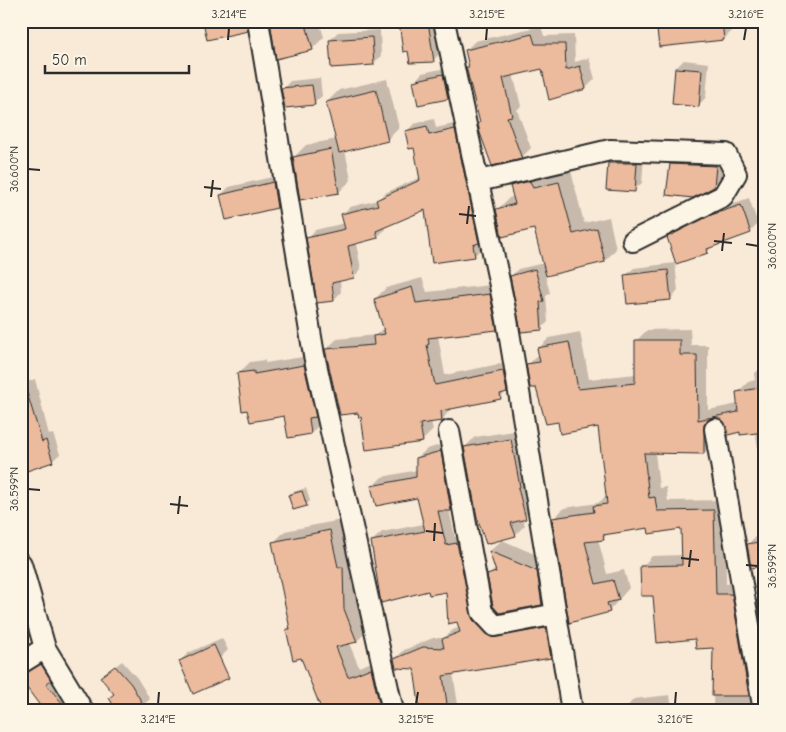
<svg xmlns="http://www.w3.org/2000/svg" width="786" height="732" font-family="'Comic Neue',sans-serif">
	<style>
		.shadow { fill: #0003 }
		.building { fill: #ecbb9d; stroke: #2b2b2b }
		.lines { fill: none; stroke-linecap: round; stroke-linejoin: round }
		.minor-casing { stroke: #2b2b2b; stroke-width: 24 }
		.minor { stroke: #fcf5e5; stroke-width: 20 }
		.ticks { fill: none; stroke: #2b2b2b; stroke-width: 2 }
		.neatline { fill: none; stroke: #2b2b2b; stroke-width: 2 }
		.ticks-label { font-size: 12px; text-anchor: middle; fill: #2b2b2b }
	</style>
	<rect width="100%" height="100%" fill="#f9e9d7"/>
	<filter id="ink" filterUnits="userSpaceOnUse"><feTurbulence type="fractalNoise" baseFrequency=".02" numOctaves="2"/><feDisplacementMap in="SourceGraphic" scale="10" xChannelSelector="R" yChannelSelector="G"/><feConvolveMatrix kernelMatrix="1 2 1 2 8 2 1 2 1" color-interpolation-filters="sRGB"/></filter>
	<g filter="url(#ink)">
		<path class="shadow" d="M 204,21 L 256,21 L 247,30 Z
			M 271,21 L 319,21 L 324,37 L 312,49 Z
			M 400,21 L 437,21 L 441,53 L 433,60 Z
			M 657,21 L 730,21 L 732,31 L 724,39 Z
			M 541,26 L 544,36 L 574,35 L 575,62 L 589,58 L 595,79 L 586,88 L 543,67 L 513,74 L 521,106 L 517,110 L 531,148 L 522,157 L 493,164 L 467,68 L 470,66 L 466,50 L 475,41 Z
			M 380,30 L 381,56 L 373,64 L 330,40 L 338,32 Z
			M 684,60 L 709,63 L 706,97 L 699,105 L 676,68 Z
			M 451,67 L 456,90 L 448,98 L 415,81 L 422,73 Z
			M 320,78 L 322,96 L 314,103 L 283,89 L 290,81 Z
			M 387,79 L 399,128 L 387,140 L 345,150 L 351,180 L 339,192 L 301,199 L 294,157 L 306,145 L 337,139 L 327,102 L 339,90 Z
			M 434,119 L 436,128 L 462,122 L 482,248 L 474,256 L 426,208 L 384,227 L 385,230 L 377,237 L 356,243 L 361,269 L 354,277 L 340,280 L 341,292 L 334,300 L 308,238 L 315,230 L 345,223 L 342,214 L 350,207 L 378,200 L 385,193 L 421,177 L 415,146 L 406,132 L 414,124 Z
			M 617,155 L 644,155 L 642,183 L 634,190 L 609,163 Z
			M 679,157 L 724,158 L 722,178 L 713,186 L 671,165 Z
			M 542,170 L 545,177 L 571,171 L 584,223 L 609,217 L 616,249 L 605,261 L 545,275 L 550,293 L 546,296 L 548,322 L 541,329 L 511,276 L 518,269 L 544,263 L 535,228 L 497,210 L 509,198 L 514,196 L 512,186 L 523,174 Z
			M 281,175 L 284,199 L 276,207 L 221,195 L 229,187 Z
			M 749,198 L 758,224 L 750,232 L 714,245 L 707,252 L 669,238 L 676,230 L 720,208 Z
			M 675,263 L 678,291 L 671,298 L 626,275 L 634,268 Z
			M 422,278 L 427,292 L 500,284 L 507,318 L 496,329 L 438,336 L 445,375 L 514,361 L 517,381 L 500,398 L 452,407 L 442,420 L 431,421 L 433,430 L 422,441 L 362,416 L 326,349 L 337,339 L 376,335 L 384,327 L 375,299 L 386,288 Z
			M 690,329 L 691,345 L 708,345 L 708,410 L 738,404 L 737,393 L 748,382 L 755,380 L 754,374 L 765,364 L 765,452 L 759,453 L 755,432 L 741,431 L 725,420 L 714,417 L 715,442 L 704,453 L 655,452 L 659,488 L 666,487 L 668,501 L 725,500 L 726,584 L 742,583 L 765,711 L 713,711 L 714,646 L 696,638 L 654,594 L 642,567 L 652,556 L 683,555 L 682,528 L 649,526 L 609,532 L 603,539 L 598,539 L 607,574 L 624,570 L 629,588 L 609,611 L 553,519 L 564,508 L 598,503 L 607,496 L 599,425 L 559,420 L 536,386 L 528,365 L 539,353 L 538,349 L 549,338 L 580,332 L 589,379 L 636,374 L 636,341 L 647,330 Z
			M 315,355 L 322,422 L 311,433 L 285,414 L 248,409 L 238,374 L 250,362 L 265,360 L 265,363 Z
			M 35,379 L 49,435 L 53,434 L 60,454 L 52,461 L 21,472 L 21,384 Z
			M 521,430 L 536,508 L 522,518 L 525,525 L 515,535 L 465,447 L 475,437 Z
			M 450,442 L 460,500 L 449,509 L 455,537 L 467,535 L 496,625 L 555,619 L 559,647 L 550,657 L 453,673 L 459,711 L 421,711 L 415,668 L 395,659 L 404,650 L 433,638 L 444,638 L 453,630 L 460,627 L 447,590 L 429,590 L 372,541 L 382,532 L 424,524 L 418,497 L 373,486 L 382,477 L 417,470 L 417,458 L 427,449 Z
			M 306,488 L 310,501 L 306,505 L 290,495 L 293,492 Z
			M 341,520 L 353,556 L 355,597 L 368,630 L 357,641 L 349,643 L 359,667 L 382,658 L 391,711 L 323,711 L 302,657 L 287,630 L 291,626 L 274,542 L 285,531 Z
			M 765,535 L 765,565 L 748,544 L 756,536 Z
			M 502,540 L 548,560 L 553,592 L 542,603 L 489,575 L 496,568 L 490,551 Z
			M 21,578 L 31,627 L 21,635 Z
			M 222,638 L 228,650 L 220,658 L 180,661 L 188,653 Z
			M 51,656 L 86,711 L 30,711 L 40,703 L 21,678 L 21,671 Z
			M 122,661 L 137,678 L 150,699 L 143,705 L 110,698 L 115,693 L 102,677 Z
			M 670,695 L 672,711 L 623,711 L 634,699 Z"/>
		<path class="building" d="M 203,21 L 246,21 L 248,31 L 207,40 Z
			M 270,21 L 305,21 L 313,50 L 276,59 Z
			M 399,21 L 428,21 L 434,62 L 410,63 L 408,51 L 403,52 Z
			M 656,21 L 722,21 L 724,40 L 659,47 Z
			M 532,34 L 535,44 L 565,44 L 566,70 L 580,66 L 586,89 L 549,100 L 542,69 L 503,78 L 512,116 L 507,117 L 522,159 L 492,166 L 480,133 L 478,124 L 480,123 L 466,67 L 469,67 L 465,50 Z
			M 372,37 L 374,65 L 331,68 L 329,40 Z
			M 675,68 L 702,70 L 699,107 L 672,104 Z
			M 443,74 L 448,99 L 418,105 L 413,81 Z
			M 312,85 L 315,105 L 285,108 L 281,88 Z
			M 376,90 L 388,141 L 339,153 L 326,102 Z
			M 427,126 L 429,135 L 455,129 L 479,243 L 473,245 L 475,257 L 432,263 L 425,210 L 376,231 L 378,238 L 348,246 L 354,278 L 332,283 L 334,301 L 317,303 L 306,238 L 345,229 L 341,214 L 378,205 L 376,200 L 420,180 L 414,148 L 409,149 L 405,131 Z
			M 331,149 L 339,193 L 300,200 L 293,157 Z
			M 608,163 L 637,163 L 635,192 L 606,190 Z
			M 670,164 L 716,166 L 714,187 L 693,198 L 666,195 Z
			M 530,181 L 533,188 L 559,182 L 573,234 L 597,228 L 605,262 L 546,276 L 534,229 L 502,237 L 496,209 L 515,204 L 510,186 Z
			M 273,182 L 277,208 L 226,220 L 220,195 Z
			M 741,205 L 751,233 L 707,249 L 708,253 L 676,264 L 667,237 L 711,215 Z
			M 535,269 L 544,301 L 540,302 L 542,330 L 521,332 L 510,276 Z
			M 668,270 L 671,300 L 627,304 L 624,275 Z
			M 412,287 L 416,303 L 490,294 L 497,330 L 428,338 L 429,344 L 427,345 L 435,385 L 503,371 L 507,392 L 500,394 L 501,399 L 441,411 L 442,421 L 420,424 L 423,442 L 366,450 L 361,417 L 359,418 L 358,413 L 340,415 L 325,349 L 374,345 L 373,336 L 385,334 L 374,299 Z
			M 635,340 L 680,340 L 680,355 L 697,355 L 698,420 L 738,412 L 736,392 L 765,387 L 765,432 L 740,435 L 740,432 L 728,435 L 724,422 L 713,417 L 708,420 L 704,425 L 704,454 L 644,453 L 649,498 L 655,497 L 657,511 L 714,510 L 716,594 L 732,594 L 749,696 L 712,696 L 713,648 L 696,649 L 695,639 L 657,643 L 653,596 L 641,596 L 640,566 L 682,565 L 681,529 L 649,534 L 648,528 L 603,535 L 604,540 L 585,542 L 596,584 L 613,580 L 619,600 L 607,603 L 610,612 L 569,623 L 552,518 L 594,512 L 593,506 L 607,504 L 598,427 L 560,434 L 558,422 L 546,424 L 536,388 L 530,388 L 526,364 L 540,362 L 537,348 L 569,342 L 578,389 L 635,383 Z
			M 304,365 L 316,417 L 309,418 L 311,434 L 288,438 L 284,416 L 250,422 L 247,410 L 242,411 L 237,373 L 254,371 L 254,374 Z
			M 25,386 L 42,442 L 46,440 L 53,462 L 21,473 L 21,387 Z
			M 511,439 L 520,487 L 518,488 L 526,519 L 511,523 L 516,536 L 486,544 L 477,517 L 464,447 Z
			M 441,451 L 451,511 L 438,511 L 446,545 L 457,543 L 473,620 L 492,637 L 546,628 L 551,658 L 443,676 L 448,711 L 420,711 L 414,669 L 396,668 L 394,659 L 423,647 L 444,648 L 442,639 L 460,632 L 457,622 L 448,624 L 446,592 L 429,595 L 428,591 L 381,603 L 371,541 L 425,531 L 417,498 L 376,506 L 371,486 L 416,477 L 416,458 Z
			M 302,491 L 307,506 L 293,510 L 288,495 Z
			M 330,530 L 338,567 L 343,567 L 344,609 L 357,642 L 336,647 L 348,677 L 371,668 L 381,711 L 322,711 L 301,658 L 293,660 L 286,629 L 290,629 L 272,542 Z
			M 765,541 L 765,566 L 751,568 L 747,544 Z
			M 489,551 L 537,571 L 542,605 L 499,613 L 493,606 L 487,575 L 496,572 Z
			M 765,599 L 765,623 L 761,623 L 757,601 Z
			M 214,645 L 229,678 L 193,694 L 179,661 Z
			M 41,664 L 51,680 L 46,684 L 69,711 L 44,711 L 21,680 L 21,675 Z
			M 115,666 L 131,684 L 147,711 L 117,711 L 109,698 L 114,694 L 100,677 Z"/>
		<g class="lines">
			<defs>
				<path id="minor" d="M 258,21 L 314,355 L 393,711
					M 444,21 L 506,314 L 572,711
					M 479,181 L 610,150 L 726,154 L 736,174 L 723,196 L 633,241
					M 715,429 L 764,711
					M 449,431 L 482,612 L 495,626 L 556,614
					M 21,564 L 45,648 L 83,711
					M 21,663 L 45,648"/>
			</defs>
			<use href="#minor" class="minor-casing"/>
			<use href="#minor" class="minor"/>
		</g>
	</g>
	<path class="ticks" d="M 228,40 L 229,28M 486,40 L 487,28M 744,40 L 746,28M 28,169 L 40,170M 204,187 L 221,189M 211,197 L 213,180M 459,214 L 476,216M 467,224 L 469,206M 714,241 L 732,243M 746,244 L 758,246M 722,251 L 724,233M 28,489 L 40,490M 170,504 L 188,506M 178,514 L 180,496M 426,531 L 443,533M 434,541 L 435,523M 681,558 L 699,560M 746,565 L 758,566M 689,567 L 691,550M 158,704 L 159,692M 416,704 L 418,692M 675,704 L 676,692"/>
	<rect width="786" height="732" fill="none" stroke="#fcf5e5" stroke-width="55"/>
	<path d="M45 65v8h144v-8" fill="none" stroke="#2b2b2b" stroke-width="2.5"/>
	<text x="52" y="65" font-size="15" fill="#2b2b2b" stroke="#fcf5e5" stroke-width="4" paint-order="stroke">50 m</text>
	<rect x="28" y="28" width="730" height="676" class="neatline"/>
	<g class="ticks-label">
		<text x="229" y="18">3.214°E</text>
		<text x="487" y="18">3.215°E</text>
		<text x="746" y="18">3.216°E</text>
		<text transform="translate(14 169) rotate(-90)" y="4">36.600°N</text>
		<text transform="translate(772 246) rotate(-90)" y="4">36.600°N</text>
		<text transform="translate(14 489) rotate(-90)" y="4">36.599°N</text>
		<text transform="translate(772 566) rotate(-90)" y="4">36.599°N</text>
		<text x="158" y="723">3.214°E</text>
		<text x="416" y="723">3.215°E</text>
		<text x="675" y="723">3.216°E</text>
	</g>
</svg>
